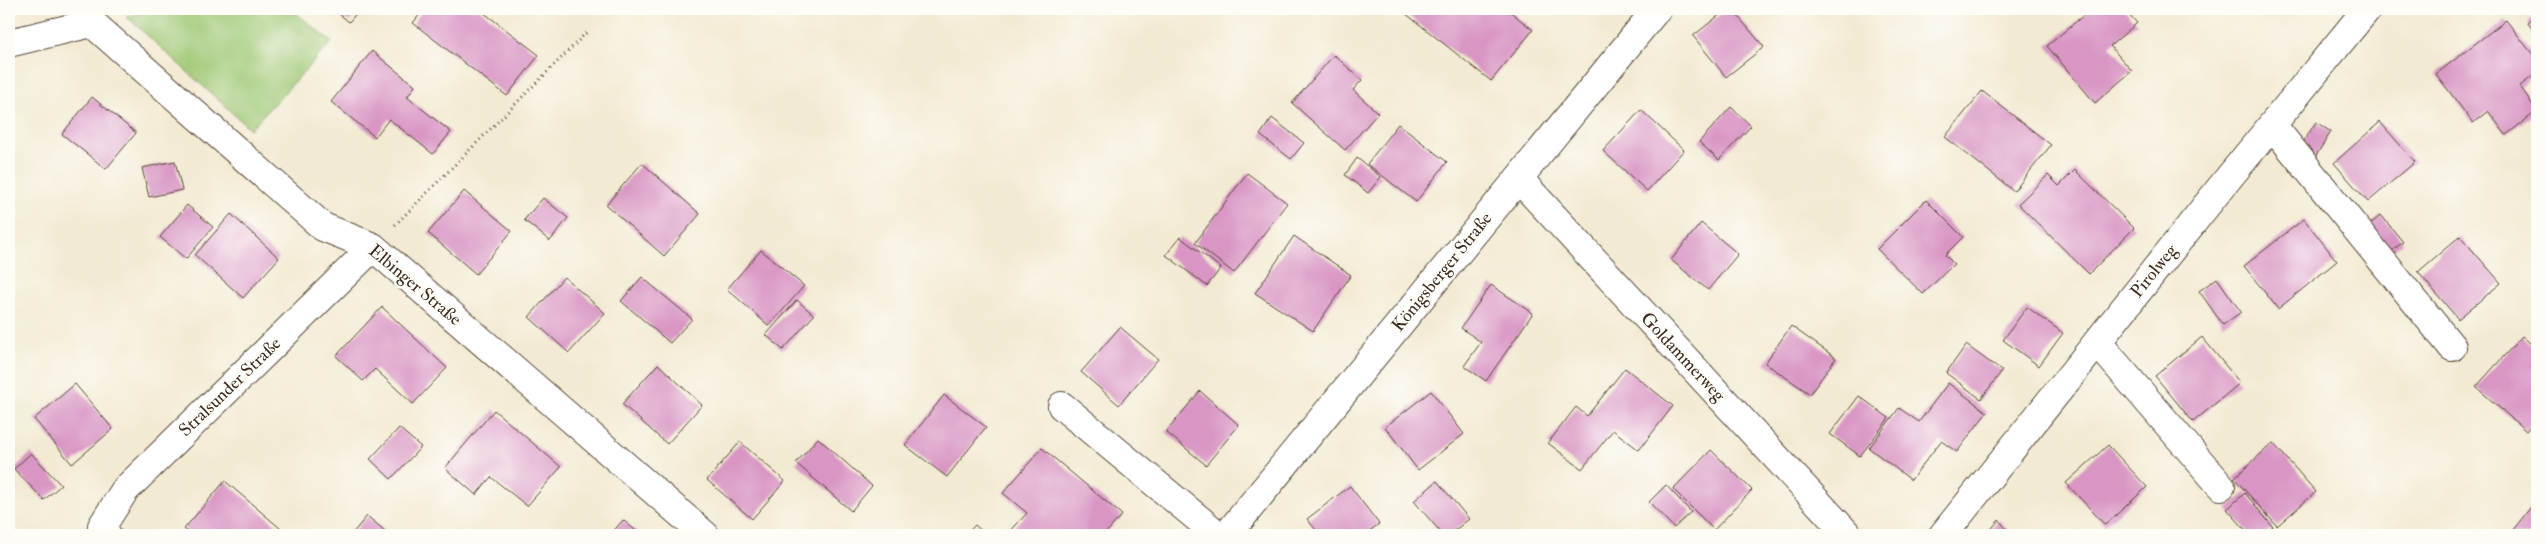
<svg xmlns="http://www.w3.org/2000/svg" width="2546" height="544" font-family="'IM FELL Double Pica',serif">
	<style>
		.green { fill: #9fc773; stroke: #6d7848 }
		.building { fill: #d996c4 }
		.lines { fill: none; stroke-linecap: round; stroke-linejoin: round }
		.minor-casing { stroke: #564739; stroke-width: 30 }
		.path { stroke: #564739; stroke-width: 3; stroke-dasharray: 1 4; stroke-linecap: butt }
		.minor { stroke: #fff; stroke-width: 28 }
		.labels { text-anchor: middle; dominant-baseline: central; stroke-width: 5; stroke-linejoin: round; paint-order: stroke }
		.street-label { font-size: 18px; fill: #3b2a1e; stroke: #fdfcf7 }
	</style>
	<rect width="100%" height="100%" fill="#fdfcf7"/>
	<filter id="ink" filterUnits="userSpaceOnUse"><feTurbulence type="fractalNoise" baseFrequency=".02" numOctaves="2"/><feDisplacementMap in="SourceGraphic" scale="10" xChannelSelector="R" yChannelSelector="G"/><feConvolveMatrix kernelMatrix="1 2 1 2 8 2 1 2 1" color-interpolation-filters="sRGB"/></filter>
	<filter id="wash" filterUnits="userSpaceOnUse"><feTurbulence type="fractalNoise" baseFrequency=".0096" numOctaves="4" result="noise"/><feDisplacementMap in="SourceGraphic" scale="20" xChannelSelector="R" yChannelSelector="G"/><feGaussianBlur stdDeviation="1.12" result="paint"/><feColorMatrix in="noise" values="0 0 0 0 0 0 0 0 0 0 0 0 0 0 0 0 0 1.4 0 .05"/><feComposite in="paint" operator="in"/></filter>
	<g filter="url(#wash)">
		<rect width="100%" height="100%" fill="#f2ead2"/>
		<path class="green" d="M 154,9 L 291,9 L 332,42 L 250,129 L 127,17 Z"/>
		<g id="blocks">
			<path class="building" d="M 333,9 L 360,9 L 349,22 Z
				M 424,9 L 479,9 L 539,55 L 507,96 L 413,23 Z
				M 1400,9 L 1431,9 L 1427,15 L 1432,9 L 1507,9 L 1533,30 L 1491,81 Z
				M 1727,9 L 1732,9 L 1764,47 L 1726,77 L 1693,36 Z
				M 2091,9 L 2124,9 L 2137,23 L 2110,46 L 2132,71 L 2095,103 L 2047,46 Z
				M 2537,14 L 2537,35 L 2527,22 Z
				M 2506,20 L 2537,60 L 2537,73 L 2520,86 L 2537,111 L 2506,135 L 2488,111 L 2473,123 L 2436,74 Z
				M 372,51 L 415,86 L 407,97 L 451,132 L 433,154 L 389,119 L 375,137 L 331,102 Z
				M 1334,55 L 1362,80 L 1353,90 L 1378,113 L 1345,150 L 1292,103 Z
				M 1982,91 L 2051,145 L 2014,191 L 1945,137 Z
				M 92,97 L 136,133 L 106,169 L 62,134 Z
				M 1731,107 L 1751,126 L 1719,160 L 1699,142 Z
				M 1641,110 L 1684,150 L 1647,191 L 1603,151 Z
				M 1272,118 L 1304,143 L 1291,159 L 1260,135 Z
				M 2316,122 L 2331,132 L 2315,157 L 2300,147 Z
				M 2380,122 L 2415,162 L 2368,202 L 2334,163 Z
				M 1398,124 L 1447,162 L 1416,202 L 1367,164 Z
				M 1357,158 L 1381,177 L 1368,193 L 1345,175 Z
				M 175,161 L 182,190 L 149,197 L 142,168 Z
				M 642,163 L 700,214 L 664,256 L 606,205 Z
				M 2075,170 L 2134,228 L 2089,274 L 2018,204 L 2048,175 L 2059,186 Z
				M 1247,173 L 1287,203 L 1234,273 L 1195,243 Z
				M 464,191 L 512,231 L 476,274 L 428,233 Z
				M 543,198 L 568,218 L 550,241 L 524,220 Z
				M 1926,200 L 1963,237 L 1945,255 L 1954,264 L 1923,294 L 1877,249 Z
				M 187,205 L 213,227 L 186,259 L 160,237 Z
				M 231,214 L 279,258 L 243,298 L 195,255 Z
				M 2381,215 L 2403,242 L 2384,257 L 2362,231 Z
				M 2304,219 L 2337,261 L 2278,309 L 2244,266 Z
				M 1701,223 L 1738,254 L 1708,290 L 1671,260 Z
				M 1294,236 L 1351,275 L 1313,331 L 1255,293 Z
				M 2460,236 L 2501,283 L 2458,319 L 2418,272 Z
				M 1180,237 L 1221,268 L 1207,286 L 1166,255 Z
				M 761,250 L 804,286 L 769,326 L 727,289 Z
				M 564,277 L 605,313 L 569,353 L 529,317 Z
				M 642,277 L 692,319 L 670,343 L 621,301 Z
				M 2217,278 L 2241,312 L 2223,325 L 2199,291 Z
				M 1491,285 L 1533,313 L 1486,381 L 1464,366 L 1481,342 L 1461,328 Z
				M 797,300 L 814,315 L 783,350 L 766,335 Z
				M 382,307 L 447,368 L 413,404 L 375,369 L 363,381 L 336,356 Z
				M 2027,307 L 2063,333 L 2039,366 L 2003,340 Z
				M 1791,326 L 1836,358 L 1810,394 L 1765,363 Z
				M 1120,327 L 1158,359 L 1119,405 L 1081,372 Z
				M 2522,336 L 2537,349 L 2537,362 L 2531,369 L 2537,375 L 2537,418 L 2526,431 L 2476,387 Z
				M 2202,337 L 2240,383 L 2193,422 L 2155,376 Z
				M 1966,345 L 2002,371 L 1981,399 L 1946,373 Z
				M 658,364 L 702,405 L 667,444 L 622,404 Z
				M 1625,368 L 1673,406 L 1639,450 L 1613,430 L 1582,469 L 1548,443 L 1576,407 L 1587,416 Z
				M 1948,383 L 1987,412 L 1957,452 L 1941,441 L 1911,480 L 1869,448 L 1899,408 L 1919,422 Z
				M 75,384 L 113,429 L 72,464 L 34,419 Z
				M 1200,391 L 1239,425 L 1206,465 L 1166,432 Z
				M 1431,391 L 1464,434 L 1418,470 L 1385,427 Z
				M 944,395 L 986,427 L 947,477 L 905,445 Z
				M 1859,396 L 1889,418 L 1860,456 L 1830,434 Z
				M 494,410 L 561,467 L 527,506 L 491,477 L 476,495 L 445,468 Z
				M 399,428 L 421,447 L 391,479 L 370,459 Z
				M 818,438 L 872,486 L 851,511 L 796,463 Z
				M 740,442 L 785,481 L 752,519 L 707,480 Z
				M 2273,443 L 2316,492 L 2277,526 L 2234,478 Z
				M 2108,445 L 2147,487 L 2105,525 L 2066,483 Z
				M 1042,448 L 1122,515 L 1104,535 L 1007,535 L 1027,513 L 1003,493 Z
				M 1711,450 L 1752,490 L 1714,530 L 1673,489 Z
				M 31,453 L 61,485 L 44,500 L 14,469 Z
				M 225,481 L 288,535 L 192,535 L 184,529 Z
				M 1437,481 L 1469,519 L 1449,535 L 1443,535 L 1414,501 Z
				M 1666,485 L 1691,512 L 1674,528 L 1649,502 Z
				M 1350,486 L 1379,524 L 1364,535 L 1320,535 L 1307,519 Z
				M 2245,493 L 2273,527 L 2264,535 L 2250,535 L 2227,509 Z
				M 2531,507 L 2537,512 L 2537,535 L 2509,535 Z
				M 367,516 L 390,535 L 351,535 Z
				M 623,520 L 641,535 L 610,535 Z
				M 1999,520 L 2012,535 L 1986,535 Z
				M 975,525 L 986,535 L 965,535 Z"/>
		</g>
	</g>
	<g filter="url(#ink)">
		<use href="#blocks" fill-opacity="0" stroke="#564739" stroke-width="1"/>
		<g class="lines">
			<defs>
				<path id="minor" d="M 9,43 L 92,23 L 323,227 L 373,247 L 705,535
					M 2272,125 L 2452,347
					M 1519,179 L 1848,535
					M 2097,342 L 2221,486
					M 1062,406 L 1218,535
					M 107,535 L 102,526 L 125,490 L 373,247
					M 1227,535 L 1657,9
					M 1943,535 L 2222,186 L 2367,9"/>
			</defs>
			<use href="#minor" class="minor-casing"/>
			<path class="path" d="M 395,225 L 587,32"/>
			<use href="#minor" class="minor"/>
		</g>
	</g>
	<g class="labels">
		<g class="street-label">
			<text transform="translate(2154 271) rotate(-51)">Pirolweg</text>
			<text transform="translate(1442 272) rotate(-51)">Königsberger Straße</text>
			<text transform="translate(415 285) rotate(40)">Elbinger Straße</text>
			<text transform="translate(1683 357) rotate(47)">Goldammerweg</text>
			<text transform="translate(230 387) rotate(-44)">Stralsunder Straße</text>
		</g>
	</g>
	<rect width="2546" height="544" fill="none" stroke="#fdfcf7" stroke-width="30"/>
</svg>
